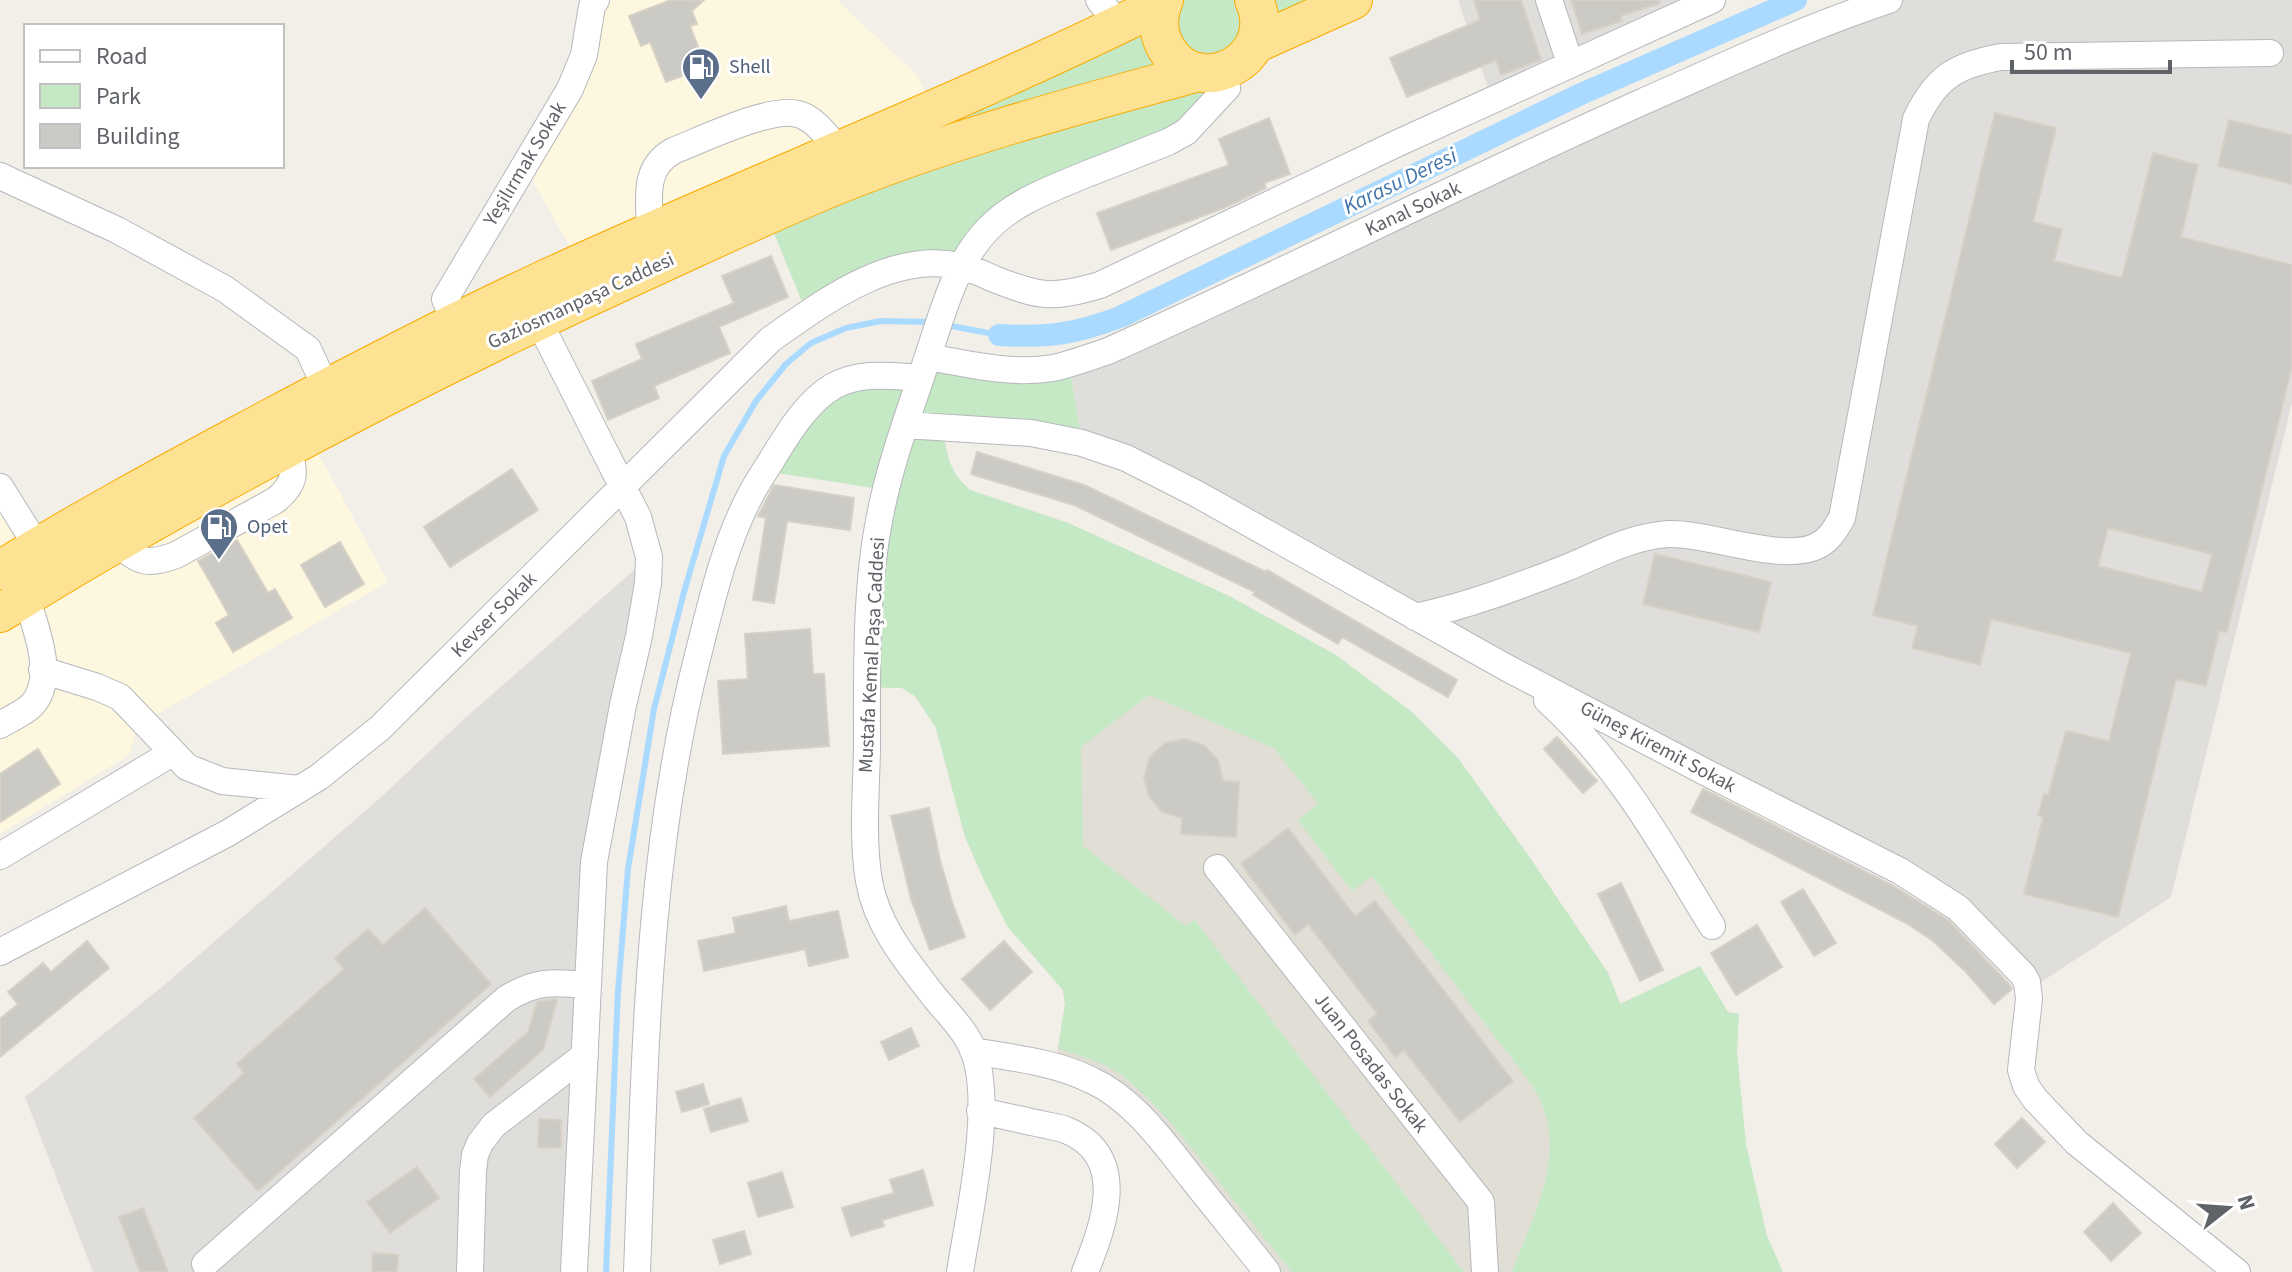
<svg xmlns="http://www.w3.org/2000/svg" width="2292" height="1272" font-family="'Source Sans 3',sans-serif">
	<style>
		.commercial { fill: #fef7e0 }
		.industrial { fill: #e0deda }
		.education { fill: #e1ded6 }
		.green { fill: #c5e8c5 }
		.lines { fill: none; stroke-linecap: round; stroke-linejoin: round }
		.stream { stroke: #aadaff; stroke-width: 6 }
		.canal { stroke: #aadaff; stroke-width: 22 }
		.building { fill: #cccac5; stroke: #d6d1c6; stroke-width: 2; fill-rule: evenodd }
		.minor-casing { stroke: #b5b8bc; stroke-width: 28 }
		.highway-casing { stroke: #f9ab00; stroke-width: 40 }
		.minor { stroke: #fff; stroke-width: 26 }
		.highway { stroke: #fde293; stroke-width: 38 }
		.labels { text-anchor: middle; dominant-baseline: central; stroke-width: 6; stroke-linejoin: round; paint-order: stroke }
		.service-label { font-size: 20px; fill: #4e5e75; stroke: #fff; text-anchor: start }
		.street-label { font-size: 20px; fill: #5f6368; stroke: #fff }
		.water-label { font-size: 22px; font-style: italic; fill: #4174aa; stroke: #fff }
	</style>
	<rect width="100%" height="100%" fill="#f1efe8"/>
	<path class="commercial" d="M 596,0 L 837,0 L 918,76 L 932,111 L 580,264 L 524,166 Z
		M 309,436 L 388,582 L 138,725 L 129,755 L 0,834 L 0,613 Z
		M 0,488 L 37,546 L 0,570 Z"/>
	<path class="industrial" d="M 1458,0 L 1712,0 L 1492,100 Z
		M 1889,0 L 2292,0 L 2292,403 L 2171,897 L 2029,990 L 1958,908 L 1082,443 L 1069,364 Z
		M 649,557 L 594,862 L 574,1272 L 93,1272 L 25,1097 L 162,987 L 379,799 L 464,719 Z"/>
	<path class="education" d="M 942,427 L 950,465 L 958,479 L 970,490 L 1068,523 L 1229,596 L 1336,655 L 1413,713 L 1457,757 L 1528,855 L 1608,973 L 1627,1020 L 1683,1272 L 1267,1272 L 1157,1136 L 1055,1067 L 1065,1004 L 1063,990 L 1008,927 L 985,882 L 965,837 L 936,728 L 915,696 L 902,688 L 867,687 Z"/>
	<path class="green" d="M 1164,0 L 1353,0 L 1303,21 L 1186,132 L 1051,189 L 974,247 L 807,314 L 767,216 L 918,117 Z
		M 928,357 L 1069,364 L 1082,443 L 942,428 C 946,454 950,473 970,490 L 1068,523 L 1229,596 L 1336,655 L 1413,713 L 1457,757 L 1528,855 L 1608,973 L 1620,1004 L 1700,966 L 1728,1012 L 1739,1014 L 1737,1052 L 1746,1144 L 1767,1236 L 1783,1272 L 1512,1272 C 1532,1218 1567,1157 1540,1100 C 1536,1090 1529,1082 1523,1073 L 1372,876 L 1352,891 L 1298,820 L 1318,804 L 1274,748 L 1149,695 L 1081,747 L 1083,846 L 1186,926 L 1195,920 L 1464,1272 L 1292,1272 L 1172,1124 L 1148,1098 L 1123,1076 L 1103,1064 L 1058,1048 L 1065,1004 L 1063,990 L 1008,927 L 985,882 L 965,837 L 936,728 L 915,696 L 902,688 L 867,687 L 886,490 L 765,471 L 833,386 L 920,378 Z"/>
	<g class="lines">
		<path class="stream" d="M 946,325 L 999,335
			M 606,1272 L 618,991 L 628,869 L 654,709 L 684,592 L 724,456 L 756,401 L 786,364 L 811,343 L 846,328 L 881,321 L 931,322"/>
		<path class="canal" d="M 999,335 C 1047,338 1075,334 1120,317 L 1581,94 L 1796,0"/>
	</g>
	<path class="building" d="M 671,0 L 704,0 L 692,11 L 697,24 L 690,26 L 706,67 L 666,82 L 650,42 L 641,46 L 629,16 Z
		M 1474,0 L 1521,0 L 1541,60 L 1501,75 L 1496,60 L 1407,97 L 1390,58 L 1480,20 Z
		M 1571,0 L 1659,0 L 1660,3 L 1621,16 L 1622,21 L 1582,34 Z
		M 1995,113 L 2056,128 L 2033,222 L 2062,229 L 2054,261 L 2122,278 L 2153,153 L 2198,165 L 2181,237 L 2292,265 L 2292,366 L 2227,632 L 2219,631 L 2206,686 L 2176,679 L 2118,917 L 2024,894 L 2043,817 L 2038,815 L 2044,794 L 2048,795 L 2066,731 L 2109,741 L 2131,653 L 1991,619 L 1980,665 L 1912,648 L 1918,626 L 1873,615 ZM 2108,528 L 2212,554 L 2202,592 L 2098,566 Z
		M 1269,118 L 1290,174 L 1264,183 L 1266,188 L 1224,208 L 1111,250 L 1097,213 L 1229,165 L 1219,139 Z
		M 2229,120 L 2292,135 L 2292,184 L 2218,166 Z
		M 771,256 L 788,297 L 719,327 L 730,353 L 654,386 L 659,398 L 608,420 L 592,381 L 642,359 L 636,344 L 734,303 L 722,276 Z
		M 977,452 L 1084,485 L 1266,572 L 1267,570 L 1457,680 L 1448,697 L 1342,637 L 1338,644 L 1253,595 L 1255,592 L 1074,505 L 971,474 Z
		M 512,469 L 538,510 L 450,567 L 424,527 Z
		M 774,485 L 854,498 L 850,530 L 787,521 L 774,603 L 753,600 L 766,518 L 758,516 Z
		M 237,540 L 268,593 L 275,589 L 292,618 L 233,652 L 216,623 L 229,615 L 198,561 Z
		M 340,542 L 364,584 L 325,607 L 301,565 Z
		M 1655,554 L 1771,582 L 1759,632 L 1643,604 Z
		M 810,629 L 813,674 L 824,674 L 829,746 L 723,754 L 718,681 L 748,679 L 745,634 Z
		M 1557,737 L 1597,781 L 1583,793 L 1544,749 Z
		M 1185,739 L 1204,745 L 1218,760 L 1223,781 L 1239,782 L 1236,837 L 1181,834 L 1182,818 L 1162,812 L 1149,797 L 1144,777 L 1150,757 L 1165,743 Z
		M 38,749 L 60,784 L 0,822 L 0,774 Z
		M 1703,789 L 1892,885 L 1948,920 L 2010,985 L 2012,989 L 1994,1004 L 1966,972 L 1933,941 L 1908,924 L 1691,812 Z
		M 929,808 L 940,860 L 952,902 L 965,937 L 930,950 L 911,899 L 891,816 Z
		M 1288,828 L 1355,916 L 1375,901 L 1513,1081 L 1460,1122 L 1404,1050 L 1395,1057 L 1368,1021 L 1377,1014 L 1308,924 L 1295,935 L 1241,864 Z
		M 1621,883 L 1663,970 L 1640,981 L 1598,894 Z
		M 1803,889 L 1836,943 L 1814,956 L 1781,902 Z
		M 786,906 L 789,921 L 838,911 L 848,957 L 809,966 L 805,949 L 704,971 L 698,941 L 736,933 L 733,918 Z
		M 425,908 L 491,984 L 258,1191 L 194,1118 L 244,1073 L 237,1064 L 344,969 L 335,958 L 368,929 L 383,945 Z
		M 1757,925 L 1782,967 L 1736,995 L 1711,953 Z
		M 87,941 L 109,968 L 0,1057 L 0,1019 L 18,1004 L 8,992 L 43,963 L 51,972 Z
		M 1004,941 L 1032,972 L 990,1010 L 962,979 Z
		M 555,999 L 557,1000 L 543,1050 L 490,1097 L 474,1079 L 528,1032 L 537,1002 Z
		M 911,1028 L 919,1046 L 889,1060 L 881,1042 Z
		M 703,1084 L 709,1104 L 682,1112 L 676,1092 Z
		M 741,1098 L 748,1121 L 711,1132 L 704,1109 Z
		M 2022,1118 L 2045,1142 L 2017,1168 L 1995,1144 Z
		M 539,1119 L 561,1120 L 561,1148 L 538,1147 Z
		M 417,1167 L 439,1198 L 390,1233 L 367,1202 Z
		M 923,1170 L 933,1205 L 882,1220 L 884,1226 L 851,1236 L 842,1208 L 894,1193 L 890,1180 Z
		M 782,1172 L 793,1207 L 758,1217 L 748,1183 Z
		M 2113,1203 L 2141,1233 L 2111,1261 L 2084,1232 Z
		M 143,1208 L 168,1272 L 140,1272 L 119,1217 Z
		M 744,1231 L 751,1254 L 720,1264 L 713,1240 Z
		M 373,1253 L 398,1255 L 397,1272 L 372,1272 Z"/>
	<g class="lines">
		<defs>
			<path id="minor" d="M 1099,0 L 1119,25
				M 1549,0 L 1570,63
				M 0,176 L 117,230 L 225,289 L 308,349 L 326,388
				M 650,234 C 650,202 641,169 673,151 C 701,140 771,106 798,114 C 816,119 828,138 840,151
				M 538,320 L 638,517 L 649,557 L 648,583 L 639,636 L 623,705 L 594,862 L 574,1272
				M 455,322 L 445,299 L 570,89 L 584,55 L 592,6 L 596,0
				M 928,357 C 968,364 1012,375 1053,368 C 1072,364 1090,357 1108,351 C 1287,271 1463,182 1642,102 C 1724,66 1804,28 1889,0
				M 905,425 L 1031,433 L 1082,443 L 1126,458 L 1197,494 L 1507,668 L 1707,773 L 1900,871 L 1958,908 L 2023,975 L 2027,982 L 2029,999 L 2021,1070 L 2026,1086 L 2035,1099 L 2077,1143 L 2237,1272
				M 0,487 L 37,546
				M 118,543 C 139,562 147,566 176,555 L 276,500 C 297,482 295,473 288,448
				M 1415,617 C 1467,606 1517,587 1566,568 C 1600,554 1632,536 1669,534 C 1711,533 1785,564 1819,545 C 1830,539 1836,528 1842,518 L 1916,119 C 1936,77 1956,65 2001,57 L 2270,53
				M 42,670 L 97,687 L 120,697 L 187,767 L 222,781 L 299,789
				M 1547,700 C 1619,765 1662,844 1712,926
				M 0,725 C 10,719 24,713 32,705 C 57,678 35,626 26,597
				M 0,856 L 172,753
				M 1217,868 L 1481,1202 L 1485,1272
				M 0,952 L 228,833 L 319,777 L 380,728 L 771,339 C 824,302 891,251 959,266 C 971,268 983,274 994,279 C 1040,297 1052,299 1100,285 L 1398,143 L 1712,0
				M 973,1051 C 1013,1058 1055,1062 1091,1080 C 1133,1099 1163,1142 1191,1177 C 1216,1209 1242,1240 1267,1272
				M 980,1111 C 1001,1115 1021,1120 1041,1124 C 1049,1126 1058,1127 1066,1130 C 1130,1156 1104,1225 1085,1272
				M 205,1264 L 506,999 C 536,980 554,982 588,985
				M 470,1272 L 473,1171 L 475,1155 L 480,1143 L 494,1125 L 585,1055
				M 637,1272 C 645,1067 646,859 697,659 C 711,604 723,548 749,498 C 756,483 766,470 774,456 C 789,432 807,402 832,387 C 859,371 891,376 921,378
				M 960,1272 C 969,1214 994,1106 974,1052 C 966,1031 950,1016 936,999 C 908,963 877,927 869,881 C 862,839 866,793 867,750 C 867,676 865,588 880,516 C 890,463 910,411 927,359 C 942,315 954,265 987,230 C 1014,201 1054,188 1089,173 C 1116,163 1142,152 1168,142 L 1186,132 L 1227,88 L 1221,72"/>
			<path id="highway" d="M 1164,0 C 1157,16 1157,32 1166,48 C 1198,103 1281,59 1254,0
				M 1255,44 L 1353,0
				M 0,570 C 88,515 181,466 272,417 C 361,370 449,324 539,282 C 746,186 959,105 1163,3
				M 0,613 C 84,560 171,511 258,464 C 381,397 505,335 632,277 C 705,244 776,209 850,180 C 964,135 1082,104 1199,72"/>
		</defs>
		<use href="#minor" class="minor-casing"/>
		<use href="#highway" class="highway-casing"/>
		<use href="#minor" class="minor"/>
		<use href="#highway" class="highway"/>
	</g>
	<defs>
		<symbol id="fuel-pin" viewBox="-11 -11 22 30"><path d="M0 17L-7.5 6A9.5 9.5 0 1 1 7.5 6Z" fill="#5c6f8a" stroke="#fff"/><path d="M-5.5-6h7V0h2V4h1.3V-2.5L3-4.5l.8-.8L6-3V5H2.5V1h-1V6h-7ZM-4.2-4.7v3.2H.2V-4.7Z" fill="#fff"/></symbol>
	</defs>
	<g fill-rule="evenodd">
		<use href="#fuel-pin" x="679" y="45" width="44" height="60"/>
		<use href="#fuel-pin" x="197" y="505" width="44" height="60"/>
	</g>
	<g class="labels">
		<g class="service-label">
			<text x="729" y="67">Shell</text>
			<text x="247" y="527">Opet</text>
		</g>
		<g class="street-label">
			<text transform="translate(525 164) rotate(-59)">Yeşilırmak Sokak</text>
			<text transform="translate(1413 209) rotate(-25)">Kanal Sokak</text>
			<text transform="translate(581 301) rotate(-25)">Gaziosmanpaşa Caddesi</text>
			<text transform="translate(494 615) rotate(-45)">Kevser Sokak</text>
			<text transform="translate(872 655) rotate(-87)">Mustafa Kemal Paşa Caddesi</text>
			<text transform="translate(1658 747) rotate(28)">Güneş Kiremit Sokak</text>
			<text transform="translate(1371 1063) rotate(52)">Juan Posadas Sokak</text>
		</g>
		<g class="water-label">
			<text transform="translate(1400 181) rotate(-26)">Karasu Deresi</text>
		</g>
	</g>
	<rect x="24" y="24" width="260" height="144" fill="#ffffff" stroke="#bfc1c3" stroke-width="2"/>
	<rect x="40" y="50" width="40" height="12" fill="#ffffff" stroke="#bfc1c3" stroke-width="2"/>
	<text x="96" y="64" font-size="24" fill="#5f6368">Road</text>
	<rect x="40" y="84" width="40" height="24" fill="#c5e8c5" stroke="#bfc1c3" stroke-width="2"/>
	<text x="96" y="104" font-size="24" fill="#5f6368">Park</text>
	<rect x="40" y="124" width="40" height="24" fill="#cccac5" stroke="#bfc1c3" stroke-width="2"/>
	<text x="96" y="144" font-size="24" fill="#5f6368">Building</text>
	<g transform="translate(2228 1208) rotate(73)" stroke="#ffffff" stroke-width="6" paint-order="stroke">
	<path d="M0-6L14 30L0 20L-14 30Z" fill="#5f6368"/>
	<text y="-12" font-size="22" font-weight="bold" text-anchor="middle" fill="#5f6368">N</text>
	</g>
	<path d="M2012 60v12h158v-12" fill="none" stroke="#5f6368" stroke-width="4"/>
	<text x="2024" y="60" font-size="24" fill="#5f6368" stroke="#ffffff" stroke-width="6" paint-order="stroke">50 m</text>
</svg>
